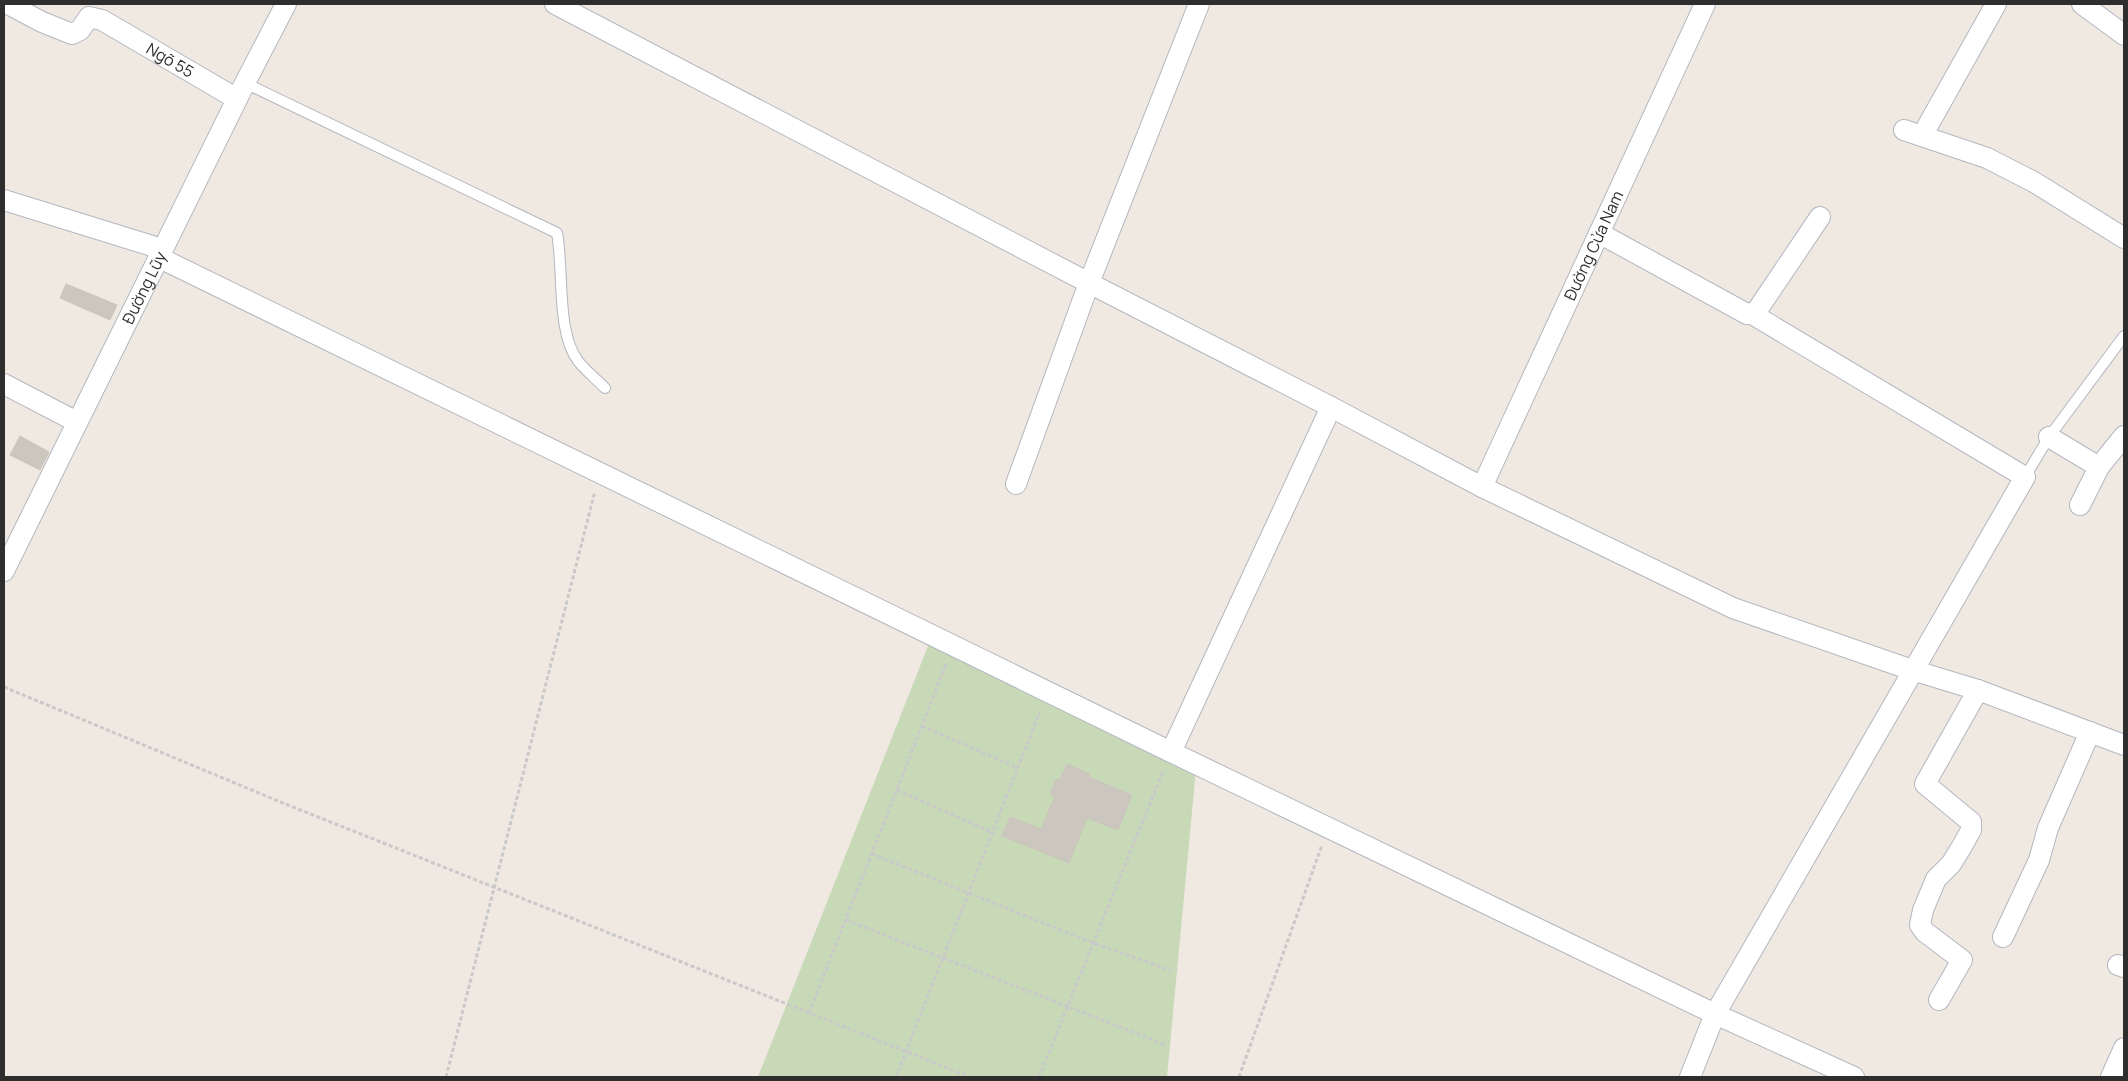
<svg xmlns="http://www.w3.org/2000/svg" width="2128" height="1081" font-family="Manrope,sans-serif">
	<style>
		.cemetery { fill: #c8d9b8 }
		.building { fill: #cbc7bf; stroke: #cbc5ba }
		.lines { fill: none; stroke-linecap: round; stroke-linejoin: round }
		.lane-casing { stroke: #b4b7c1; stroke-width: 12 }
		.street-casing { stroke: #b4b7c1; stroke-width: 22 }
		.path { stroke: #c9c9c9; stroke-width: 3; stroke-dasharray: 4 2.5; stroke-linecap: butt }
		.lane { stroke: #fff; stroke-width: 10 }
		.street { stroke: #fff; stroke-width: 20 }
		.labels { text-anchor: middle; dominant-baseline: central; stroke-width: 4; stroke-linejoin: round; paint-order: stroke }
		.street-label { font-size: 16px; fill: #2e2e2e; stroke: #fff }
	</style>
	<rect width="100%" height="100%" fill="#efe9e1"/>
	<path class="cemetery" d="M 930,641 L 1196,769 L 1167,1077 L 758,1077 Z"/>
	<path class="building" d="M 66,284 L 117,305 L 110,320 L 60,298 Z
		M 20,436 L 49,452 L 40,470 L 10,455 Z
		M 1067,764 L 1090,774 L 1089,777 L 1132,795 L 1118,830 L 1087,818 L 1069,863 L 1002,836 L 1010,817 L 1041,829 L 1055,796 L 1050,794 L 1056,779 L 1060,780 Z"/>
	<g class="lines">
		<defs>
			<path id="lane" d="M 245,83 L 557,233 C 564,269 556,332 578,361 C 586,371 596,379 605,388
				M 2025,477 L 2049,437 L 2124,336"/>
			<g id="street">
				<path id="s1" d="M 8,4 L 42,22 L 72,34 L 80,30 L 89,17 L 102,20 L 237,99"/>
				<path d="M 555,4 L 1089,283 L 1331,407 L 1482,487 L 1733,608 L 1912,670 L 1978,690 L 2124,745"/>
				<path d="M 2082,4 L 2124,35"/>
				<path d="M 1904,130 L 1987,158 L 2034,182 L 2124,238"/>
				<path d="M 1922,136 L 1996,4"/>
				<path d="M 4,200 L 162,249"/>
				<path d="M 1599,233 L 1747,314 L 1756,312 L 1820,217"/>
				<path d="M 158,257 L 1171,752 L 1715,1014 L 1854,1077"/>
				<path d="M 4,384 L 77,422"/>
				<path d="M 2049,437 L 2099,467 L 2124,436"/>
				<path d="M 1016,484 L 1089,283 L 1199,4"/>
				<path id="s2" d="M 1482,487 L 1705,4"/>
				<path d="M 2080,505 L 2099,467"/>
				<path id="s3" d="M 4,571 L 245,83 L 286,4"/>
				<path d="M 1171,752 L 1331,407"/>
				<path d="M 2003,937 L 2039,860 L 2048,828 L 2090,732"/>
				<path d="M 2118,965 L 2124,967"/>
				<path d="M 1939,1000 L 1962,960 L 1925,932 L 1920,925 L 1923,910 L 1936,879 L 1951,864 L 1961,848 L 1971,830 L 1971,822 L 1925,784 L 1978,690"/>
				<path d="M 1690,1077 L 1715,1014 L 2025,477 L 1752,314"/>
				<path d="M 2111,1077 L 2124,1048"/>
			</g>
		</defs>
		<use href="#lane" class="lane-casing"/>
		<use href="#street" class="street-casing"/>
		<path class="path" d="M 4,687 L 283,803 L 970,1077
			M 922,726 L 1018,768
			M 897,790 L 992,832
			M 872,854 L 1093,943 L 1170,970
			M 846,920 L 1166,1045
			M 809,1013 L 947,662
			M 446,1077 L 595,491
			M 896,1077 L 1041,709
			M 1039,1077 L 1164,769
			M 1239,1077 L 1322,845"/>
		<use href="#lane" class="lane"/>
		<use href="#street" class="street"/>
	</g>
	<g class="labels">
		<g class="street-label">
			<text stroke="none"><textPath href="#s1" startOffset="188">Ngõ 55</textPath></text>
			<text stroke="none"><textPath href="#s2" startOffset="266">Đường Cửa Nam</textPath></text>
			<text stroke="none"><textPath href="#s3" startOffset="316">Đường Lũy</textPath></text>
		</g>
	</g>
	<rect width="2128" height="1081" fill="none" stroke="#2e2e2e" stroke-width="10"/>
</svg>
